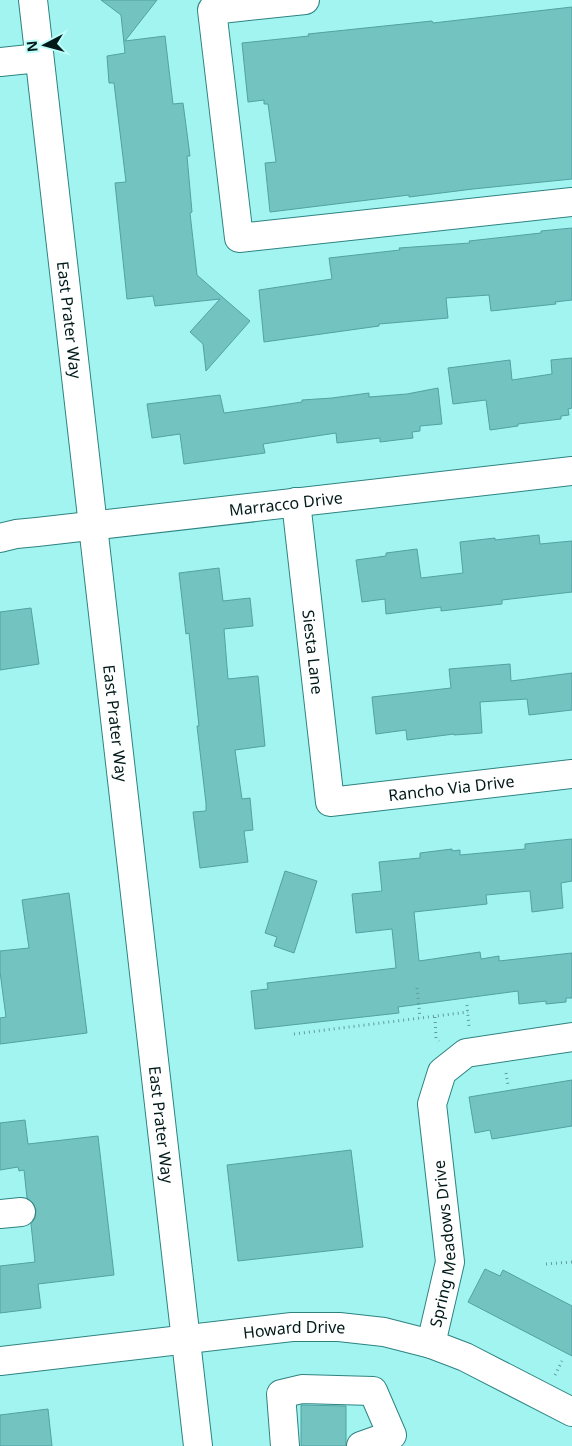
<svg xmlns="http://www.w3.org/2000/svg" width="572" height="1446" font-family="'Noto Sans',sans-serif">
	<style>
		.building { fill: #73c4c1; stroke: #51a2a0 }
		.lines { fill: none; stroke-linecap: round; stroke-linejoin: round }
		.minor-casing { stroke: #2e8381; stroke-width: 30 }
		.major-casing { stroke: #2e8381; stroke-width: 30 }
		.path { stroke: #629d9b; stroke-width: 3; stroke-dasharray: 1 4; stroke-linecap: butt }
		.minor { stroke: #fff; stroke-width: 28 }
		.major { stroke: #fff; stroke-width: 28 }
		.labels { text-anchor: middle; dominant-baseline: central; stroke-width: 4.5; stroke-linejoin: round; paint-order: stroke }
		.street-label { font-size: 16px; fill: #011a19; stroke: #befefb }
	</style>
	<rect width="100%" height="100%" fill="#a2f4f1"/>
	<path class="building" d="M 101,0 L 157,0 L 125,41 L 165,36 L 173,104 L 183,103 L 185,118 L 190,156 L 187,156 L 192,212 L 190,213 L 197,275 L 250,321 L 206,371 L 203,344 L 190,332 L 220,299 L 155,306 L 153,296 L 127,299 L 115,183 L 126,182 L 114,83 L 109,83 L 107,56 L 125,53 L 121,15 Z
		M 572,7 L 572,179 L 473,189 L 409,197 L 409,195 L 270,212 L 265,163 L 276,162 L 268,104 L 264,104 L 264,100 L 248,102 L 242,43 L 309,36 L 308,34 L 432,21 L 433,23 Z
		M 572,228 L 572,300 L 555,302 L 556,304 L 491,311 L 489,295 L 446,298 L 448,318 L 379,324 L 379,326 L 264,342 L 259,290 L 332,279 L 329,258 L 400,250 L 399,248 L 470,243 L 469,241 L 541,233 L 541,231 Z
		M 572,358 L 572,408 L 568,409 L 569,415 L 561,416 L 561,419 L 518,424 L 518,426 L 490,430 L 486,400 L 453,404 L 448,368 L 510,360 L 512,380 L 552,374 L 551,360 Z
		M 438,388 L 442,424 L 420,426 L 420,431 L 412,432 L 413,438 L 380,442 L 380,438 L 337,443 L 336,433 L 263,444 L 265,453 L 184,464 L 180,434 L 152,438 L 147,404 L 220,395 L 224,413 L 268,407 L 302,402 L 302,400 L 332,398 L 369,393 L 369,397 L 407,394 Z
		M 539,535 L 540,544 L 572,541 L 572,592 L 502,600 L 502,604 L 441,611 L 441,607 L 386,614 L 385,599 L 362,602 L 356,560 L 386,556 L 386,553 L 417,549 L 421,578 L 463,573 L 460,542 L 495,538 L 495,540 Z
		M 219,568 L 223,601 L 250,598 L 253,626 L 224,629 L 228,679 L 258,676 L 265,746 L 235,750 L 242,799 L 250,798 L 253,830 L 244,831 L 248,862 L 200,868 L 193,812 L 206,811 L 206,803 L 197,726 L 199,726 L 189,633 L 186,634 L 179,573 Z
		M 31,608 L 39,664 L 0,670 L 0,612 Z
		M 510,664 L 511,681 L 572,673 L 572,710 L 529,715 L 527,699 L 480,702 L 482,733 L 454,735 L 454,734 L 407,740 L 406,730 L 376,734 L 372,697 L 451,688 L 449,669 Z
		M 572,839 L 572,881 L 561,883 L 563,908 L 532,912 L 530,891 L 486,895 L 487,904 L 414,912 L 419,961 L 480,952 L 481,959 L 499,956 L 499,961 L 572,953 L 572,998 L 566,998 L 566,1002 L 546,1004 L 546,1001 L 519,1004 L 518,991 L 398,1007 L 399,1013 L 255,1029 L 251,991 L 268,989 L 267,983 L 396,968 L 392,929 L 356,933 L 352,894 L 382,891 L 379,862 L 420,858 L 420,853 L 452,849 L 452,851 L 460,850 L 460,855 L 525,849 L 525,844 Z
		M 285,871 L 317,881 L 294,953 L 274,946 L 277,937 L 265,933 Z
		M 69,893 L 87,1033 L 0,1044 L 0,1018 L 6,1017 L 0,972 L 0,951 L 29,948 L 22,900 Z
		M 572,1080 L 572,1126 L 492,1139 L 490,1130 L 475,1133 L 469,1097 Z
		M 25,1120 L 28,1144 L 98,1136 L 114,1275 L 38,1284 L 41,1308 L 0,1313 L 0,1266 L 35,1262 L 31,1224 L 35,1218 L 36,1210 L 33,1203 L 27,1198 L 24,1170 L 19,1171 L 18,1167 L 0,1170 L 0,1123 Z
		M 351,1150 L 363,1247 L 238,1261 L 227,1165 Z
		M 485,1269 L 500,1276 L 503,1270 L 572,1306 L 572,1356 L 468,1302 Z
		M 301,1405 L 346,1406 L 346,1446 L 301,1446 Z
		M 48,1409 L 52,1446 L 0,1446 L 0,1415 Z"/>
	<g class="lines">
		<defs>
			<g id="minor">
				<path d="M 305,0 L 212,10 L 239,238 L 572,202"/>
				<path d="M 0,62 L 39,58"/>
				<path id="s1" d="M 296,502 L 330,802 L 572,774"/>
				<path id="s2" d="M 0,538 L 16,534 L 37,532 L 572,471"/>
				<path d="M 0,1214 L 21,1212"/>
				<path id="s3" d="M 431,1344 L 450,1262 L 432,1104 L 442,1072 L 466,1053 L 572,1037"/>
				<path id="s4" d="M 0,1361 L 292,1327 L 339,1327 L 384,1332 L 431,1344 L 465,1357 L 572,1412"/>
				<path d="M 285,1446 L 281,1394 L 302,1389 L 373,1391 L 392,1435 L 361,1446"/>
			</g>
			<g id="major">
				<path id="s5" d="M 33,0 L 198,1446"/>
			</g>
		</defs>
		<use href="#minor" class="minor-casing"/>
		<use href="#major" class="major-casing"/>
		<path class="path" d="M 417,988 L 420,1018
			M 467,1005 L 469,1027
			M 435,1017 L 436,1038 L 439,1041
			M 294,1034 L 468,1012
			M 506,1073 L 508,1085
			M 546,1264 L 572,1262
			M 555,1375 L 562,1361"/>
		<use href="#minor" class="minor"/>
		<use href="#major" class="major"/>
	</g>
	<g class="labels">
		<g class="street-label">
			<text stroke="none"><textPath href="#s5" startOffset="322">East Prater Way</textPath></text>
			<text stroke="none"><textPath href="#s2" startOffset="288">Marracco Drive</textPath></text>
			<text stroke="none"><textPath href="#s1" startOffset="151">Siesta Lane</textPath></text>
			<text stroke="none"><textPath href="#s5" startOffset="728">East Prater Way</textPath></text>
			<text stroke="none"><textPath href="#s1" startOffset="424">Rancho Via Drive</textPath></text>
			<text stroke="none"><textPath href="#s5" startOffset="1132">East Prater Way</textPath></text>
			<text stroke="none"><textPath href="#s3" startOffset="102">Spring Meadows Drive</textPath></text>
			<text stroke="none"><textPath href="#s4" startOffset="296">Howard Drive</textPath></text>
		</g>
	</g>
	<g transform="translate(45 45) rotate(264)" stroke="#befefb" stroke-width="4" paint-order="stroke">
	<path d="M0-4L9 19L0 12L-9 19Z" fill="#011a19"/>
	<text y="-8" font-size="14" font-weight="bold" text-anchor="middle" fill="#011a19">N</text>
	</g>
</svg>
